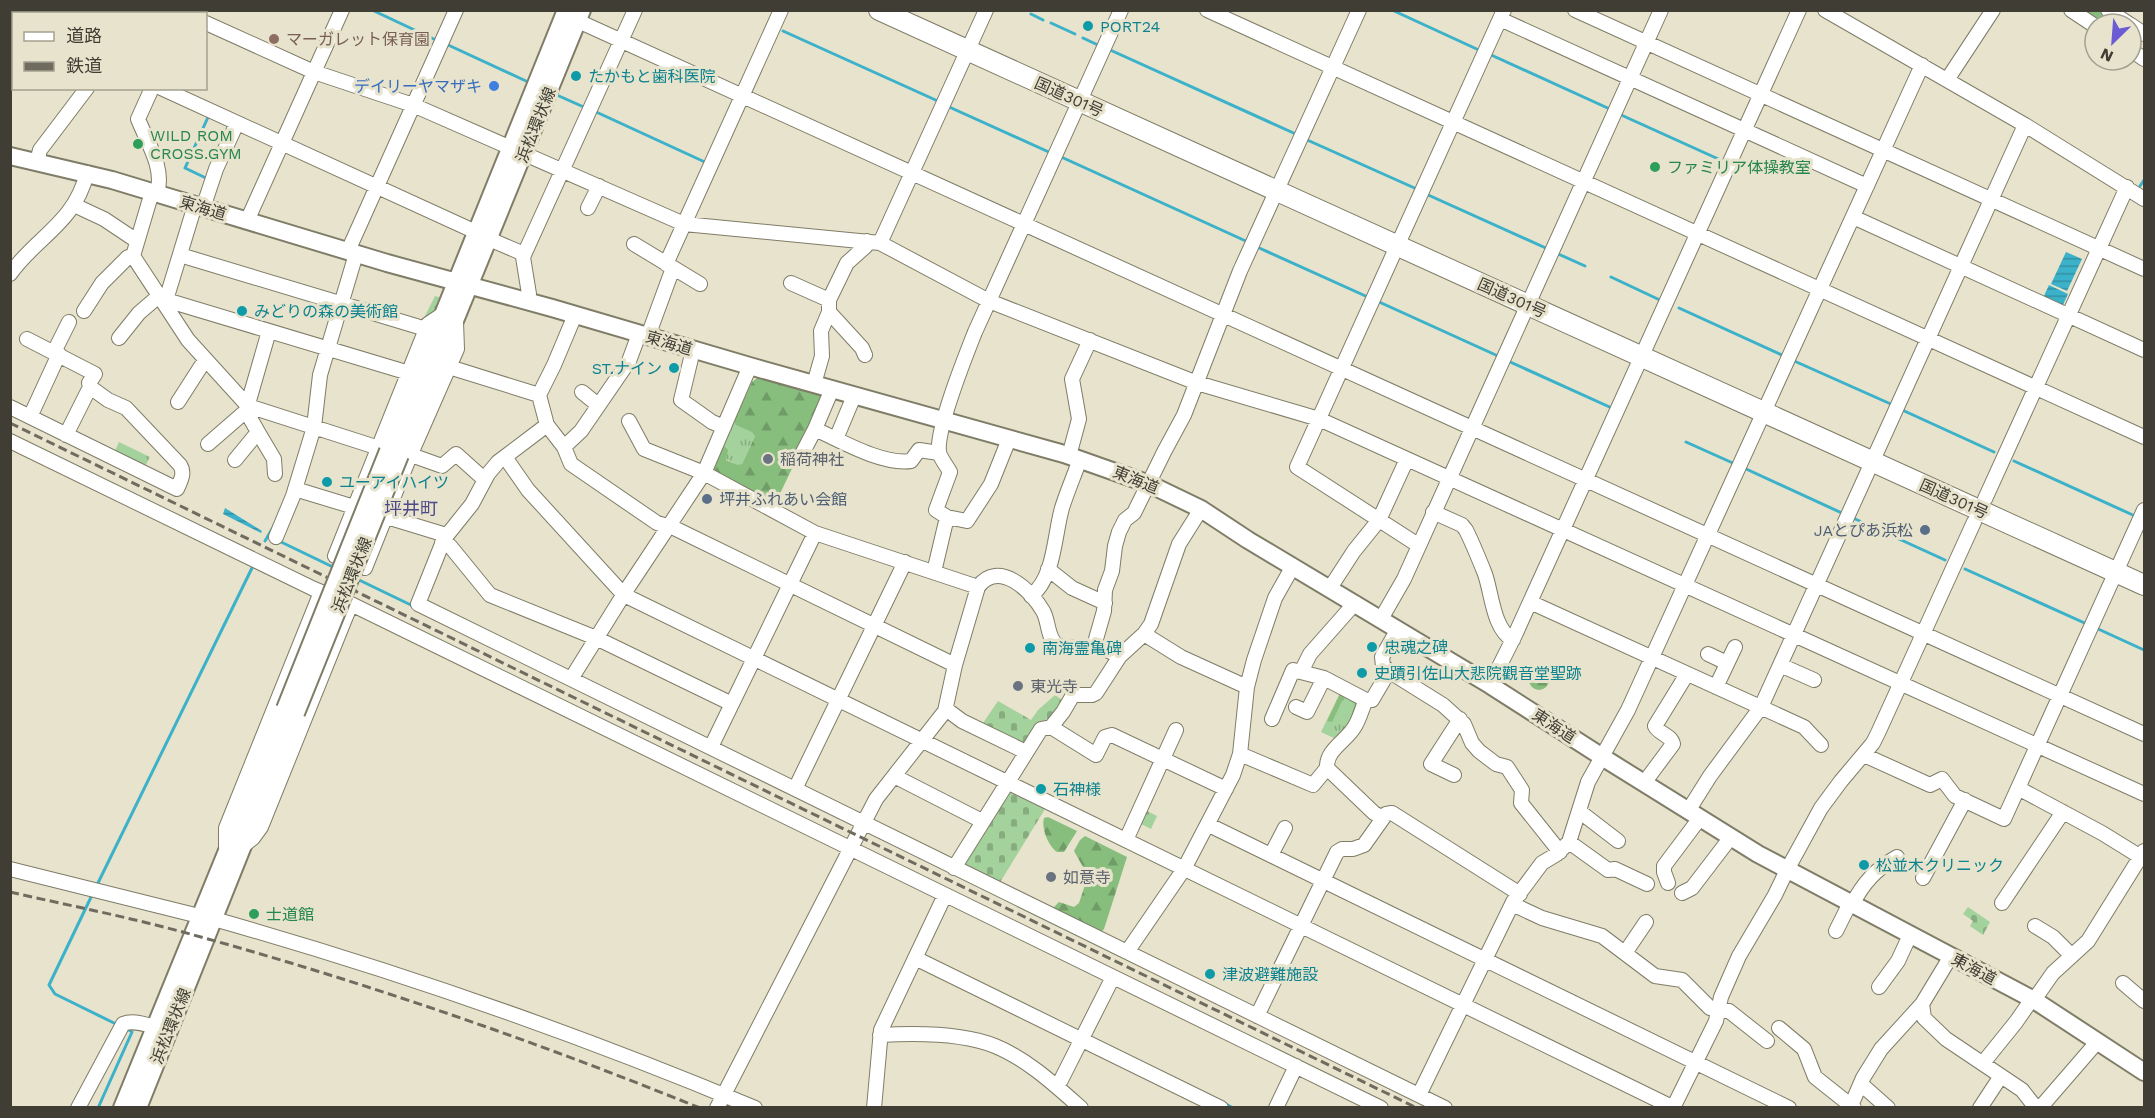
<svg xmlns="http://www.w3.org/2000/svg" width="2155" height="1118" font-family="'Work Sans','Noto Sans JP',sans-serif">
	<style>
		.grass { fill: url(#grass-tufts) }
		.forest { fill: url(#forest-firs) }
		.cemetery { fill: url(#cemetery-stones) }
		.water { fill: url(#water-rules) }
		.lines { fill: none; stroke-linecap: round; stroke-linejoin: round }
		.stream { stroke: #3bb1ca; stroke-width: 3 }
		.minor-casing { stroke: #7f7c67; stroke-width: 16 }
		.major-casing { stroke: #7f7c67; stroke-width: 20 }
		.highway-casing { stroke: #7f7c67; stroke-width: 22 }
		.minor { stroke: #fff; stroke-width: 14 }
		.major { stroke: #fff; stroke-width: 16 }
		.highway { stroke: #fff; stroke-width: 20 }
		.rail { stroke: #6f6c5f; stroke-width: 3; stroke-dasharray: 9 4.5; stroke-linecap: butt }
		.major-bridge-casing { stroke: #7f7c67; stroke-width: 20; stroke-linecap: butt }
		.major-bridge { stroke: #fff; stroke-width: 16 }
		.culture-dot { fill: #0f9aa8; stroke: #e7e3cc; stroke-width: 2 }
		.education-dot { fill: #8d6e63; stroke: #e7e3cc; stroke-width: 2 }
		.shop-dot { fill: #3f7fe0; stroke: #e7e3cc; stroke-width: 2 }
		.leisure-dot { fill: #2e9e5b; stroke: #e7e3cc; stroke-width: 2 }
		.worship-dot { fill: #6b7280; stroke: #e7e3cc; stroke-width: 2 }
		.service-dot { fill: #5c6f8a; stroke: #e7e3cc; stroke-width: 2 }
		.labels { text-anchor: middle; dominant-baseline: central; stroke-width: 6; stroke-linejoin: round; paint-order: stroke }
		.culture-label { font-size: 16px; fill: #0d838f; stroke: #e7e3cc; text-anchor: start }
		.education-label { font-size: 16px; fill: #785e54; stroke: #e7e3cc; text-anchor: start }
		.shop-label { font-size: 16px; fill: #366cbe; stroke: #e7e3cc; text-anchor: end }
		.street-label { font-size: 16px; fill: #3f3d34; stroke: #e7e3cc }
		.leisure-label { font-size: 16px; fill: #27864d; stroke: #e7e3cc; text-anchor: start }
		.worship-label { font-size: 16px; fill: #5b616d; stroke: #e7e3cc; text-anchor: start }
		.service-label { font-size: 16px; fill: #4e5e75; stroke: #e7e3cc; text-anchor: start }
		.neighbourhood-label { font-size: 18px; fill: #4e4988; stroke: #e7e3cc }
	</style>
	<defs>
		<pattern id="grass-tufts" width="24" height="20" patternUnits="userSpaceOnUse" patternTransform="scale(1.5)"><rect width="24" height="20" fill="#a4d29c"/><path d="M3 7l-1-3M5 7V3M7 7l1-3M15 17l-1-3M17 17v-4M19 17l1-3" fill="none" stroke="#87ac80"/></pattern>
		<pattern id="forest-firs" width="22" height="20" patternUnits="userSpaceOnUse" patternTransform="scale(1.5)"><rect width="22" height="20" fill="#87be7d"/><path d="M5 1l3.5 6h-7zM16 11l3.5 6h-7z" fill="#709c67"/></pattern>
		<pattern id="cemetery-stones" width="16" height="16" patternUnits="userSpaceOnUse" patternTransform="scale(1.5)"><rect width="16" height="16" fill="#a4d29c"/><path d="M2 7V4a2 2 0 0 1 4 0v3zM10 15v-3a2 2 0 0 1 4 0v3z" fill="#87ac80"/></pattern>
		<pattern id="water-rules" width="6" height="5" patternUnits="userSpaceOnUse" patternTransform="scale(1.5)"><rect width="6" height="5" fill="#3bb1ca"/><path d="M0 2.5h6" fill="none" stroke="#3391a5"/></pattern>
	</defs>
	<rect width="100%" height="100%" fill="#e7e3cc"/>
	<path class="grass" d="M 435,296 L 442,298 L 436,313 L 421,324 Z
		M 743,403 L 765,414 L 742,464 L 739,466 L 726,459 L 727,448 L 725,446 L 721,449 Z
		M 119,442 L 150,457 L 144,468 L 114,453 Z
		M 1341,691 L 1360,701 L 1356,715 L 1338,740 L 1321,732 Z"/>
	<path class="forest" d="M 2078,11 L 2103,11 L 2124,24 L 2098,24 Z
		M 763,377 L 822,393 L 825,400 L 775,504 L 712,472 L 721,449 L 725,446 L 728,450 L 726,460 L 738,465 L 742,464 L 755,436 L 752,432 L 736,425 L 734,421 L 752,382 L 757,378 Z
		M1529 680a10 10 0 1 1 20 0a10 10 0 1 1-20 0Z
		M 1341,692 L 1359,701 L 1356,715 L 1348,725 L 1355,704 L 1346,698 L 1343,699 L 1332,722 L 1327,721 Z
		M 1048,817 L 1077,831 L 1064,852 L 1057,852 C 1048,846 1041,828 1044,818 Z
		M 1085,836 L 1127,857 L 1104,929 L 1100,933 L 1055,911 L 1054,907 L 1059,902 L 1074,907 L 1079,903 L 1088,876 L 1074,851 L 1080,840 Z"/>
	<path class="cemetery" d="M 1055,695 L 1062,700 C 1056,712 1050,720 1037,723 L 1022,746 L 981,726 L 998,701 L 1031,720 L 1038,710 Z
		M 1009,792 L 1045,809 L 999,884 L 961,866 Z
		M 1143,809 L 1157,816 L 1151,829 L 1137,822 Z
		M 1968,907 L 1990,922 L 1983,935 L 1970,926 L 1973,921 L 1963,914 Z"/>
	<path class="water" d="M 2066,252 L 2082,259 L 2067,291 L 2051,284 Z
		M 2049,285 L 2068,294 L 2062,307 L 2043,298 Z
		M 225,508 L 262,531 L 261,533 L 223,514 Z"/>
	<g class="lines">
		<path class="stream" d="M 372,10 L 438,41
			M 1392,10 L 1481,51
			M 1031,14 L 1043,20
			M 10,15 L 14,17
			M 1051,23 L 1075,34
			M 783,31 L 940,102
			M 1083,38 L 1100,46
			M 446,44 L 526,81
			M 1108,49 L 1298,135
			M 1489,54 L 1612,110
			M 559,96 L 586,108
			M 947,106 L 1051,153
			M 594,111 L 707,163
			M 1619,114 L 1725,162
			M 1305,139 L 1419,190
			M 1059,156 L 1248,242
			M 208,179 L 185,168 L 209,115
			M 2140,186 L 2144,180
			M 1426,194 L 1548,249
			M 1257,247 L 1370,298
			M 1556,253 L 1585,266
			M 1611,277 L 1662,301
			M 1377,301 L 1498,356
			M 1679,308 L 1784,356
			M 1792,360 L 1893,405
			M 1508,361 L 1614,409
			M 1900,409 L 1994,452
			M 1686,442 L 1735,464
			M 2014,461 L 2135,516
			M 1744,468 L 1844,514
			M 1853,518 L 1945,560
			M 265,541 L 275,524
			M 279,541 L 335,568
			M 1965,569 L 2089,625
			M 357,579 L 413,606
			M 2096,628 L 2144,650
			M 96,887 L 252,568
			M 93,893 L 49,985 L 55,994 L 116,1024
			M 1224,1103 L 1233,1108
			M 98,1108 L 132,1032 L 129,1030"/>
		<defs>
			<path id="minor" d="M 179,10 L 186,14
				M 1207,10 L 2144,437
				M 1575,10 L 2144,269
				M 1825,10 L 2025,125 L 2144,199
				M 2071,10 L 2095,26
				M 2108,10 L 2129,24
				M 29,14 L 30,10
				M 126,14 L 128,10
				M 1500,19 L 1867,186
				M 578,21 L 2144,734
				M 206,23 L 314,72 L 413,105 L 684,224 L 880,243 L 989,301 L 1197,383 L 1319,419 L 2144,794
				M 2131,25 L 2144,34
				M 2131,50 L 2144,59
				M 10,54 L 14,48
				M 1947,80 L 1993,10
				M 152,88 L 138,119 C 147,142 165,168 157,193
				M 161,88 L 476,232
				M 37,162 L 40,150 L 87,88
				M 152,192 L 133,256 L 188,340 L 248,406 L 379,448
				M 74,205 L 104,219 L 137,241
				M 195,205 L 166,300 L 409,373
				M 203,208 L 216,169 L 237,123
				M 588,208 L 599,186
				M 1853,217 L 2144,350
				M 247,221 L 342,10
				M 489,239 L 524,254
				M 880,243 L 986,10
				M 634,244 L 700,284
				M 348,251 L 456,10
				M 180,255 L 426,329
				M 666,264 L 781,10
				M 10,274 C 37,236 74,224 87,173
				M 791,283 L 829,300
				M 527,301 L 529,294 L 523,257 L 635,10
				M 84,311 L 102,283 L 128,257 L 133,256
				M 829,312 L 862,348 L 865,355
				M 443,314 L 428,324 L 335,556 L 365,568 L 410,456 L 457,349 L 456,322
				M 575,315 L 554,365 L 539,395 L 547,425 L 564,447 L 571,464 L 657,523 L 674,528 L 955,665
				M 648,336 L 673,268
				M 119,338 L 139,313 L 160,295
				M 693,350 L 681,400 L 712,422 L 724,427
				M 54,352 L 69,322
				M 449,367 L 539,395
				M 814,384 L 822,356 L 821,331 L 829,312 L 829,300 L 847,263 L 866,246 L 867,241
				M 832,389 L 815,429 C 841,441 882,465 911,461 L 919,450 L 939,453
				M 582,392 L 598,405
				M 178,402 L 205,360
				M 10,407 L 177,489 C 181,480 185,473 180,465 L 126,408 L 108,400 L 90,387 L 89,383 L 95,374 L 27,339
				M 30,417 L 59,354
				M 629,421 L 644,449 L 704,473 L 815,533 L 978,587
				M 547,425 L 498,462 L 488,474 L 472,504 L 444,539 L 418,604 L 1445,1108
				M 258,432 L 274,459 L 275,474
				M 66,435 L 90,387
				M 836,439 L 854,396
				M 10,441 L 314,589 L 351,604 L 1381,1108
				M 208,444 L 246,411 L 269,331
				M 564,447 L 581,431 L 629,361 L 639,334
				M 802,454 L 815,429
				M 411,455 L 442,466 L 456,454 L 485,480
				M 1069,456 L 1079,419 L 1072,379 L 1090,340
				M 505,457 L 528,490 L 624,595 L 1674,1108
				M 235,460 L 258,432 L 246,411
				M 295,489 L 446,535
				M 1985,499 L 2127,187
				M 1433,512 L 1462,525 L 1466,530 C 1473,544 1479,559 1485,574 C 1492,594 1493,629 1513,640
				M 947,517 L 967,521 L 991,484 L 1009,439
				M 276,537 L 293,496 L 314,427 L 320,375 L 356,254
				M 442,543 L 450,546 L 490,595 L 596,638 L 732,704
				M 1418,545 L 1297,467 L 1504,10
				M 1048,569 L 1072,588 L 1105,603
				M 934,572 L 947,517 L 936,510 L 950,472 C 947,466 940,458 939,452 C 936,429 966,355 975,332 L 1121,10
				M 1330,588 L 1354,551 L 1379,520 L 1407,459
				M 1031,596 C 1055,577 1054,536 1062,508 C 1067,492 1074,476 1080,459
				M 1530,602 L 1804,727 L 1821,745
				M 1381,619 L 1404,579 L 1661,10
				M 1398,629 L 1382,657 L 1383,666 L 1395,675 L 1443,705 L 1464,724 L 1472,743 L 1479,751 L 1496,764 L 1507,767 L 1522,790 L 1521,803 L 1560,852
				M 1144,634 L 1181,657 L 1247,687
				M 1094,646 L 1104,611 L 1105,590 L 1112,571 L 1115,546 L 1119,532 L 1125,520 L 1134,513 L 1164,452 L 1184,415 L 1240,271 L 1359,10
				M 1708,654 L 1727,663
				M 1780,665 L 1814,680
				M 1301,672 L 1310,654 L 1355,603
				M 571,679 L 627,589 L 704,473 L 750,366
				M 1490,685 L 1515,635 L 1799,10
				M 1716,687 L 1735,647
				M 1296,707 L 1307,712 L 1324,678
				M 946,709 L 962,721 L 1026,752
				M 1272,719 L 1293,670 L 1324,678 L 1366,700 L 1372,700 L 1389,671
				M 1051,727 L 1063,712 L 1073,695 L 1092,695 L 1096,693 L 1120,656 L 1144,634 L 1151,624 L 1179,544 L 1201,509
				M 711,747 L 815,533
				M 1240,754 L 1313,785 L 1327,768 C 1326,749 1347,741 1355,726 C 1360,718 1362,708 1366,700
				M 1864,755 L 1930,785 L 1942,779 L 1955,796 L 2004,819 L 2144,510
				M 1327,768 L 1374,813 L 1383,818
				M 1454,775 L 1431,764 L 1460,719
				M 894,776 L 982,821
				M 1644,783 L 1673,744 C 1671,735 1659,734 1655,726 L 1687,674
				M 2018,788 L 2102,833 L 2144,859
				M 795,789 L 905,562
				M 1579,811 L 1618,841
				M 1688,811 L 1710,776 L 1761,707 L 2025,125
				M 1209,825 L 1789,1108
				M 1126,840 L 1176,730
				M 1569,842 L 1608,870 L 1615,869 L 1647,884
				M 243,846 L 253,838 L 261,827 L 351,604
				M 226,847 L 226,828 L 230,818 L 321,592
				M 1271,855 L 1285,828
				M 954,868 L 1041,729 L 1051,727 L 1096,755 L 1105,737 L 1112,735 L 1226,789
				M 10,869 L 199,916
				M 1923,878 L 1965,800
				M 1668,883 L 1664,872 L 1664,866 L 1700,818
				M 1682,893 L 1692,888 L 1731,837
				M 2002,903 L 2063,812
				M 1512,904 L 1542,918 L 1602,936 L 1655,976 L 1682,980 L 1710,1008 L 1729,1011 L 1767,1041
				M 1852,905 C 1863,883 1876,869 1897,857
				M 214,919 C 398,971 578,1034 755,1108
				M 2035,926 L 2053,937 L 2072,956
				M 1836,931 L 1850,903
				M 1127,952 L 1184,869 L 1233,775 L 1240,754 L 1247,687 L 1254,660 L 1275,598 L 1293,566
				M 1625,953 L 1646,922
				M 915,958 L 1221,1108
				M 2123,983 L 2144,1001
				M 1879,987 L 1898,961 L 1910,935
				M 2034,1000 L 2053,973 L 2088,941 L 2144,851
				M 1922,1004 L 1924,1018 L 1946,1039 L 2022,1090 L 2036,1108
				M 1257,1016 L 1337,852 L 1342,849 L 1353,849 L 1364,845 L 1386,814 L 1392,813 L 1520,894
				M 1779,1028 L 1804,1049 L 1815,1077 L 1854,1108
				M 880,1035 C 914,1033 963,1033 995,1046 C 1027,1059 1055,1085 1081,1108
				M 1983,1063 L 2016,1022 L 2032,999
				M 1861,1084 L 1888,1108
				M 1056,1086 L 1061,1080 L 1113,977
				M 1419,1095 L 1513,902 L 1542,863 L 1557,854 L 1569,842 L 1588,782 L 1628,710 L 1922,65
				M 78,1108 L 123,1024 C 133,1020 145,1024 154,1027
				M 717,1108 L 876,799 L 945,711 L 955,665 L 978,587 C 998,559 1031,590 1043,611 C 1049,621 1047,638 1057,645 C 1069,652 1081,644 1094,646 C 1102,647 1112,653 1120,656
				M 874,1108 L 881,1030 L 945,895
				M 1276,1108 L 1296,1066
				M 1673,1108 L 1716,1021 L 1721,997 L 1739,956 L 1775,895 L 1787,870 L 1821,808 L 1841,781 L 1873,743 L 1878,733 L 1974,522
				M 1850,1108 L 1863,1078 L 1881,1049 L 1922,1004 L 1951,956
				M 1980,1108 L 2001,1076
				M 2040,1108 L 2098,1041"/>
			<path id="major" d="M 10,156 L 112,180 L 387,263 L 552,308 L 753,367 L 1064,454 L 1149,484 L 1201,509 L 1248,540 L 1490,685 L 1607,760 L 1758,854 L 2034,1000 L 2144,1072
				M 388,451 L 566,10
				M 400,455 L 582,10
				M 122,1108 L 285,709
				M 138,1108 L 296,713"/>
			<path id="highway" d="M 879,10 L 2144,585"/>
		</defs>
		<use href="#minor" class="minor-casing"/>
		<use href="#major" class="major-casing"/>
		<use href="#highway" class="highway-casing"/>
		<use href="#minor" class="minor"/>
		<use href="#major" class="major"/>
		<use href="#highway" class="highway"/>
		<path class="rail" d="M 10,423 L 1417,1108
			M 10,892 C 67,905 123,916 179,931 C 356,979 530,1039 700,1108"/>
		<defs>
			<path id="major-bridge" d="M 285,709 L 388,451
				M 296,713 L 400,455"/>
		</defs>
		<use href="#major-bridge" class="major-bridge-casing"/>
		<use href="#major-bridge" class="major-bridge"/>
	</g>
	<g class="culture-dot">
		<circle cx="1088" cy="26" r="6"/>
		<circle cx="576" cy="76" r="6"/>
		<circle cx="242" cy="311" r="6"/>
		<circle cx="674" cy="368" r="6"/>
		<circle cx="327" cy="482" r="6"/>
		<circle cx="1372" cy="647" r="6"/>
		<circle cx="1030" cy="648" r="6"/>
		<circle cx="1362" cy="673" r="6"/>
		<circle cx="1041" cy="789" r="6"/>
		<circle cx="1864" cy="865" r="6"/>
		<circle cx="1210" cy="974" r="6"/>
	</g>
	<circle class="education-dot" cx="274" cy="39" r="6"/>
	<circle class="shop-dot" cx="494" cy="86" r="6"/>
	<g class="leisure-dot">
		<circle cx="138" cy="144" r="6"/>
		<circle cx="1655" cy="167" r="6"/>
		<circle cx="254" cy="914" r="6"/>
	</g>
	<g class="worship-dot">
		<circle cx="768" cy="459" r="6"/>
		<circle cx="1018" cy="686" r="6"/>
		<circle cx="1051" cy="877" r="6"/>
	</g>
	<g class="service-dot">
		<circle cx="707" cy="499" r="6"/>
		<circle cx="1925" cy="530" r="6"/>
	</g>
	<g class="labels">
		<g class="culture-label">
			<text x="1100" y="26">PORT24</text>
			<text x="588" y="76">たかもと歯科医院</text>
			<text x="254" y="311">みどりの森の美術館</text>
			<text x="662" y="368" text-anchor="end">ST.ナイン</text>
			<text x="339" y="482">ユーアイハイツ</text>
			<text x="1384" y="647">忠魂之碑</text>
			<text x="1042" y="648">南海霊亀碑</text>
			<text x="1374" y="673">史蹟引佐山大悲院觀音堂聖跡</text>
			<text x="1053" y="789">石神様</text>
			<text x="1876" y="865">松並木クリニック</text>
			<text x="1222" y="974">津波避難施設</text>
		</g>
		<g class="education-label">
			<text x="286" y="39">マーガレット保育園</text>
		</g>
		<g class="shop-label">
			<text x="482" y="86">デイリーヤマザキ</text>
		</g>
		<g class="street-label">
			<text transform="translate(1069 97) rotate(24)">国道301号</text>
			<text transform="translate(536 125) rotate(-68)">浜松環状線</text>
			<text transform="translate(203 208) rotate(17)">東海道</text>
			<text transform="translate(1512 298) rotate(24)">国道301号</text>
			<text transform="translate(669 343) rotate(17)">東海道</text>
			<text transform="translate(1136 480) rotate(22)">東海道</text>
			<text transform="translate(1954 499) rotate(24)">国道301号</text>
			<text transform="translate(352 575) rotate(-68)">浜松環状線</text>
			<text transform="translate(1554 726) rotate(33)">東海道</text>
			<text transform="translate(1974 969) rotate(28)">東海道</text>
			<text transform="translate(171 1026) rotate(-68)">浜松環状線</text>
		</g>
		<g class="leisure-label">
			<text x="150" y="135">WILD ROM<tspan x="150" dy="18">CROSS.GYM</tspan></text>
			<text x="1667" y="167">ファミリア体操教室</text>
			<text x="266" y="914">士道館</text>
		</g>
		<g class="worship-label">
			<text x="780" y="459">稲荷神社</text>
			<text x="1030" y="686">東光寺</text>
			<text x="1063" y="877">如意寺</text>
		</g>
		<g class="service-label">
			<text x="719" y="499">坪井ふれあい会館</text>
			<text x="1913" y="530" text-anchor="end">JAとぴあ浜松</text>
		</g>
		<g class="neighbourhood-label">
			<text x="411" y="508">坪井町</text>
		</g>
	</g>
	<rect width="2155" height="1118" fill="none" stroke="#3f3d34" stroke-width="24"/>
	<rect x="12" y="12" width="195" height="78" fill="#e7e3cc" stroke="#a4a18f" stroke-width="1.5"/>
	<rect x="24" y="32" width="30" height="9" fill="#ffffff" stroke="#a4a18f" stroke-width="1.5"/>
	<text x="66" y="42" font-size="18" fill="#3f3d34">道路</text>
	<rect x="24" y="62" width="30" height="9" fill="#6f6c5f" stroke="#a4a18f" stroke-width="1.5"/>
	<text x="66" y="72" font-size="18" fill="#3f3d34">鉄道</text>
	<g transform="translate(2113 42) rotate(205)"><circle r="28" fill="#e7e3cc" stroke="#a4a18f" stroke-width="1.5"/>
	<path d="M0-4.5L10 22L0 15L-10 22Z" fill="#6b5cd6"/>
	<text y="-9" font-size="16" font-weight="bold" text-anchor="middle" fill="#3f3d34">N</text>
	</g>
</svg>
